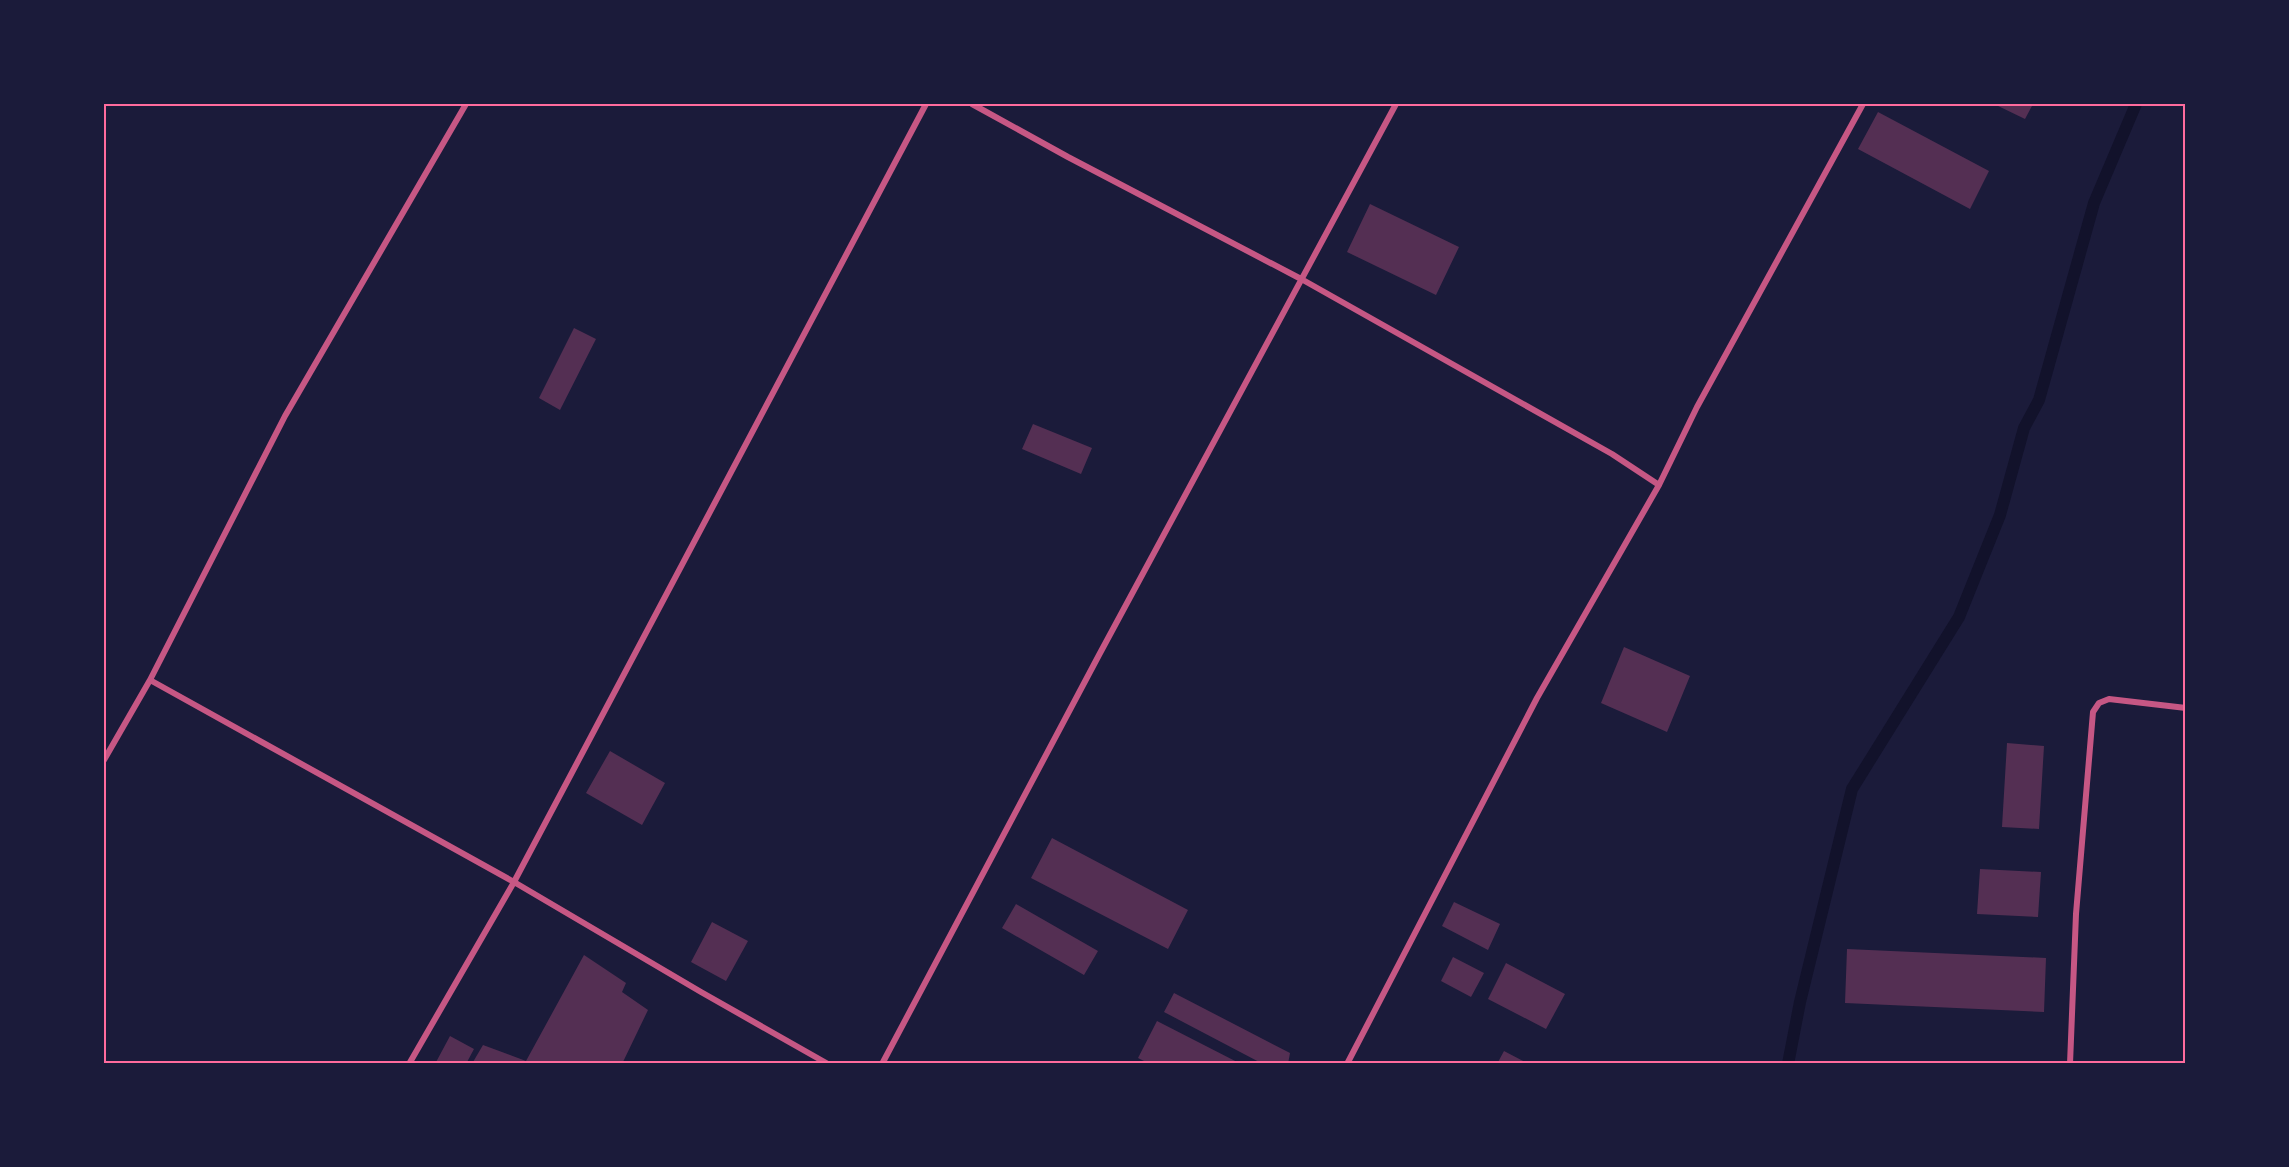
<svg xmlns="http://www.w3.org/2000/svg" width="2289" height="1167" font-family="'Public Sans',sans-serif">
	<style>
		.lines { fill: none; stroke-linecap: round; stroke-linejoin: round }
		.stream { stroke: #12122b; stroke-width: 12 }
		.building { fill: #542f53 }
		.minor { stroke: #c65784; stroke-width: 6 }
		.neatline { fill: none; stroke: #ff6b9d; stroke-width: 2 }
	</style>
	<rect width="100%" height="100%" fill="#1b1b3a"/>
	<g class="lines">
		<path class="stream" d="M 1788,1064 L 1800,1002 L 1852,789 L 1959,617 L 2000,515 L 2024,428 L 2039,400 L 2094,203 L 2136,104"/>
	</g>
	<path class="building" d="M 1994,104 L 2033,104 L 2025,119 Z
		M 1878,112 L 1989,171 L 1970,209 L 1858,149 Z
		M 1370,204 L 1459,247 L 1436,295 L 1347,252 Z
		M 574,328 L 596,339 L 560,410 L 539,398 Z
		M 1033,424 L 1092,448 L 1081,474 L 1022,449 Z
		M 1624,647 L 1690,676 L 1667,732 L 1601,703 Z
		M 2007,743 L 2044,746 L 2039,829 L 2002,827 Z
		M 610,751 L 665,783 L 642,825 L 586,793 Z
		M 1052,838 L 1188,910 L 1168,949 L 1031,878 Z
		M 1980,869 L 2041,872 L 2038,917 L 1977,914 Z
		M 1454,902 L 1500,924 L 1488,950 L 1442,926 Z
		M 1016,904 L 1098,951 L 1084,975 L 1002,928 Z
		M 712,922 L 748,941 L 726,981 L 691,962 Z
		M 1847,949 L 2046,958 L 2044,1012 L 1845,1003 Z
		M 584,955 L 626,983 L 622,992 L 648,1010 L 622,1064 L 473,1062 L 483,1045 L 526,1061 Z
		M 1453,957 L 1484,973 L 1471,997 L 1441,981 Z
		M 1506,963 L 1565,994 L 1546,1029 L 1488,999 Z
		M 1174,993 L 1290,1053 L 1288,1064 L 1263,1064 L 1164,1012 Z
		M 1157,1021 L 1241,1064 L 1150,1064 L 1138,1058 Z
		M 450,1036 L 474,1049 L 466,1064 L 435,1064 Z
		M 1504,1051 L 1529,1064 L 1497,1064 Z"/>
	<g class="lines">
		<path class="minor" d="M 972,104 L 1068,157 L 1303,280 L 1612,454 L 1659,485
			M 150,680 L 514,882 L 701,992 L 828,1064
			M 104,760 L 150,680 L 285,416 L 466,104
			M 409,1064 L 514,882 L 926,104
			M 882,1064 L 1099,655 L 1396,104
			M 1347,1064 L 1537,698 L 1659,485 L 1697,407 L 1863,104
			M 2070,1064 L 2076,914 L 2093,712 L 2099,703 L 2109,699 L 2186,708"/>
	</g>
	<rect width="2289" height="1167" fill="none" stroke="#1b1b3a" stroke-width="210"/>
	<rect x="105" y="105" width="2079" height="957" class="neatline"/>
</svg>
